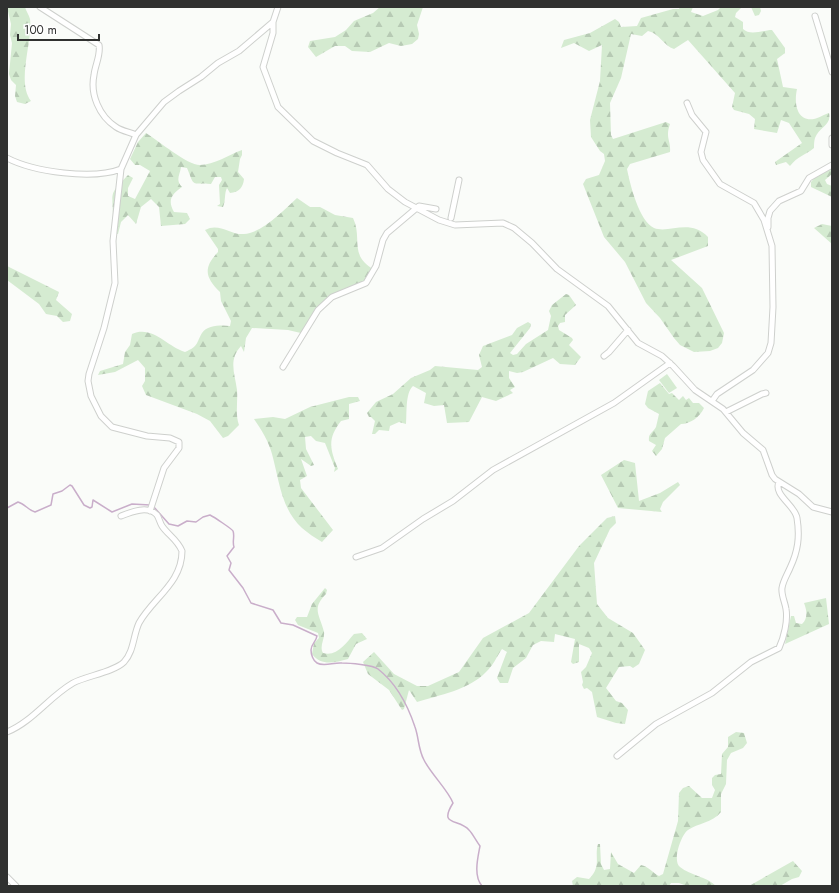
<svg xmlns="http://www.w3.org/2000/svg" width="839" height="893" font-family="Jost,sans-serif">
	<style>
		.forest { fill: url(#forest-firs) }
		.green { fill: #d5ebd1 }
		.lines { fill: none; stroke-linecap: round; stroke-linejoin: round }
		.stream { stroke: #c9aeca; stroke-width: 1.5 }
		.street-casing { stroke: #ced0cd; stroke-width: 7 }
		.street { stroke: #fff; stroke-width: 5 }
	</style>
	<defs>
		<pattern id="forest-firs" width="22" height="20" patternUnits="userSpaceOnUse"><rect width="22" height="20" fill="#d5ebd1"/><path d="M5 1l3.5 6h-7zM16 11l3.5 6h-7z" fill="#b7cab4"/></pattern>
	</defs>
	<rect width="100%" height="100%" fill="#fafcf9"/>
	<path class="forest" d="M 7,7 L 25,7 C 26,11 29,15 30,19 C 33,41 16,82 31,101 L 25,104 L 17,102 L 15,96 L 16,85 L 11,80 L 9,74 L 12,43 L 10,35 L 11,24 Z
		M 380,7 L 423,7 L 417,25 L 419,34 L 418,39 L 412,44 L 401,46 L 389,43 L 370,52 L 352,51 L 345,46 L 335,46 L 316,57 L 308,47 L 310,41 L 335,37 L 346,30 L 354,21 L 373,13 Z
		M 680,7 L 693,7 L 691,12 L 703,16 L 718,10 L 721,7 L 742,7 L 736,13 L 735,17 L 743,22 L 743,29 C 750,36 764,30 772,30 L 785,48 L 785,53 L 777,59 L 783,87 L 797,89 C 794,102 796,122 814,119 C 819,118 825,114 829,113 C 832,125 819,127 815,138 C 814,141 814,145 814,148 C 804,156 798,156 790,166 L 786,162 L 776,165 L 775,162 L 802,143 L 789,123 L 781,120 L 777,133 L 754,129 L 755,119 L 749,114 L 734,110 L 732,107 L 735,93 L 688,40 L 674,49 C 664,46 659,33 648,31 L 642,36 L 631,34 L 621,78 L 610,103 L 611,135 L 613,139 L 666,122 L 670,124 C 665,138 671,140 670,152 L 630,164 L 627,169 C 630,184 639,221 654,228 C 669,234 690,218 708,237 L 708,246 L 671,260 L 702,288 L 724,333 L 722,343 L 718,348 L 710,351 L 694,352 L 680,345 L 674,338 L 660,318 L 646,303 L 625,262 L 604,237 L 583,184 L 586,179 L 599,175 L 605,161 L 604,154 L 600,151 L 591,137 L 590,120 L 600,81 L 602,45 L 589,51 L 574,43 L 561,48 L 564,40 L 590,33 L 615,19 L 619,22 L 621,27 L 637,26 L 641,18 L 673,9 L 679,9 Z
		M 751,7 L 760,7 L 761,11 L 759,15 L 755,16 Z
		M 146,133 C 159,141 187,165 200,165 C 214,165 228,155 242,150 L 242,155 L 240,159 L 238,172 L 244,179 C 243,188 239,192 230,193 L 227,188 C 224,194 226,200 223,207 L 217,206 L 220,204 L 219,185 L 222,180 L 221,177 L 215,177 L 211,184 C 190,183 195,187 187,168 L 181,167 C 180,175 175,180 182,187 C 172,194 167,200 174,212 L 187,213 L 190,219 L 185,224 L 161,226 L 159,207 L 151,199 L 141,207 L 136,224 L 128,215 L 121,222 L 118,234 L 112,234 C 111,228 114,222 113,215 C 112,189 110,195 128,175 L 133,178 L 128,188 L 128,196 L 135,199 L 150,171 L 140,165 L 135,165 L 130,159 L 138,142 Z
		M 832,168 L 832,174 L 825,180 L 827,184 L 832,186 L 832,197 L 811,187 L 811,182 L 817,175 Z
		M 297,198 L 310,207 L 320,207 L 335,215 L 353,218 C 363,238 348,256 375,270 L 367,284 L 339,295 L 324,305 L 305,334 L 288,330 L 252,328 L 246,338 L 244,352 L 241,346 C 228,360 235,374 237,390 C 238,402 235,414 239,425 L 228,436 L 223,438 L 210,421 L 197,414 L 146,395 L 142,386 L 145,381 L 145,368 L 138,360 L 115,372 L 98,375 L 100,371 L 123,364 L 125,352 L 130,345 L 132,334 C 153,325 167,347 185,352 C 199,346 196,343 202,333 C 207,325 222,325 230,326 L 231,321 L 221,301 L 220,292 C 205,277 203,268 218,252 L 218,249 L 205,230 C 219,222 230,235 244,234 C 262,233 284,210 297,198 Z
		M 822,224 L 832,226 L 832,244 L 814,228 Z
		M 7,266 L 59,292 L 56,300 L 72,314 L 70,321 L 63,322 L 57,316 L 46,314 L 39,304 L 7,280 Z
		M 566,294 L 569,295 L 576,305 L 565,315 L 565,322 L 560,323 L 558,326 L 559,330 L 572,338 L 573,340 L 569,345 L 581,357 L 575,365 L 560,364 L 553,358 L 523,372 L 517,373 L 509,371 L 509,378 L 515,387 L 510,390 L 513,393 L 496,401 L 482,397 L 469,422 L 447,423 L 444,405 L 434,406 L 424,403 L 426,393 L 413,386 C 405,393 407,414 406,424 L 399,422 L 390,426 L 389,431 L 379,430 L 375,434 L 372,434 L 375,421 L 371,417 L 369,417 L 367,413 L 376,402 L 393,394 L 411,378 L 430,370 L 435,366 L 478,370 L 482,367 L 479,355 L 483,346 L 512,335 L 517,328 L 528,322 L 531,324 L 530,328 L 510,353 L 513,355 L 517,354 L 526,344 L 548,330 L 551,316 L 549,311 L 552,305 Z
		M 660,383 L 669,394 L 672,393 L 679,400 L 683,396 L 686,400 L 689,398 L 693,403 L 699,403 L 704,408 C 700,417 690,424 681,424 L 665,438 L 662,449 L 656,456 L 652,451 L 656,445 L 649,441 C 648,433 653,433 656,427 C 657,423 658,418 659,414 L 648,408 L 645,404 L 648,391 Z
		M 349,397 L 358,397 L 360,401 L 349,404 L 349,419 L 341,421 C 327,439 330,449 338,469 L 334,472 L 335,468 L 325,443 L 316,441 L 311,436 L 305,437 L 306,449 L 314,465 L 311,466 L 301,459 L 307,476 L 300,480 L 301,488 L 333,530 L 322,542 C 315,538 308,533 302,528 C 281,509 279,479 272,454 C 269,442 261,429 254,419 L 273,417 L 285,419 L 310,407 Z
		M 624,460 L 635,463 L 639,501 L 660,493 L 678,482 L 680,485 L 663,502 L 660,509 L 662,512 L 618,508 L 601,475 Z
		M 615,516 L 616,523 L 610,529 L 594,563 L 597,604 L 608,618 L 633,633 L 645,650 L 639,664 L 633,668 L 630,666 L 619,667 L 606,688 L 616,701 L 622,703 L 628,710 L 625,724 L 616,723 L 597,717 L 592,692 L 587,688 L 584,689 L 582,685 L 583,682 L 581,672 L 586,667 L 592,653 L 589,648 L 579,644 L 579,662 L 573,664 L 571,662 L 575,639 L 555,634 L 554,642 L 541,641 L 533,645 L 526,658 L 513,668 L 508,683 L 500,683 L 497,678 L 506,654 L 507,652 L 502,649 C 497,656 493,666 486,672 C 469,690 439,695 417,702 L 409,690 L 404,709 L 402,710 L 389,690 L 368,674 L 363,662 L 374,652 L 394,674 L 417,686 L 428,686 L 459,672 L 483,638 L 529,613 L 579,546 L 607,518 Z
		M 325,588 L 327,590 L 326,594 C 311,609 320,615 324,632 C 325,639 319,646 323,653 C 337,657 346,643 354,634 L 362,633 L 367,639 L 356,644 L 348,659 C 334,663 321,666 312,654 L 314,643 L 319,638 L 318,633 L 298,625 L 295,620 L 297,617 L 307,617 L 312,604 Z
		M 826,598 L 829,624 L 785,644 L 791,616 L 794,616 L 796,623 L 802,624 C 808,618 807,611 804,603 Z
		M 736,732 L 744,733 L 747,743 L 743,748 L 731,753 L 727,760 L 726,784 L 721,794 L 721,812 C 712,823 698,823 688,830 C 681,835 672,861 680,867 C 691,876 706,876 716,886 L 687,886 L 679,883 L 671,883 L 669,886 L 573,886 L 572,881 L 577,877 L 589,879 C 602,866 594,857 598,844 L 600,844 L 601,864 L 604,870 L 610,869 L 611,852 L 618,864 L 634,873 L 641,865 C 648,866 653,873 659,876 L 663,874 L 678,821 L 679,793 L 683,788 L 689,786 L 702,798 L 712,798 L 715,790 L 712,785 L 712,778 L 715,775 L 721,774 L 722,754 L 728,747 L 728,737 Z
		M 793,861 L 802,871 L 799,877 L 792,879 L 780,886 L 749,886 Z"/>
	<path class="green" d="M 667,374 L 677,388 L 669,393 L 659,380 Z"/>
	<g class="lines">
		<path class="stream" d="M 153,506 L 169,524 L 178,526 L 187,521 L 196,522 L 203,517 L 210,515 C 214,517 232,529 233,531 C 235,536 232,542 234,547 L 227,556 L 231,563 L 229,570 L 243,588 L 251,603 L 273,610 L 281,623 L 293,625 L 317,636 C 316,642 311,644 311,650 C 311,654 313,661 317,663 C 324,667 334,662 342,663 C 349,663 373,665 378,669 C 396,683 408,706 415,727 C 419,738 418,749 424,760 C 431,774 448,790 453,803 C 438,827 459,818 469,830 C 473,834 476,841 480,846 C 478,857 473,876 482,886
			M 7,508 L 18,502 C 25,504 28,510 35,512 L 51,505 L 53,494 L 62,491 L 70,485 L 72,486 L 84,505 L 90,508 L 92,507 L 93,500 L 112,512 L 132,504 L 150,505"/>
		<defs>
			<path id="street" d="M 40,7 L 99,45 C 101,55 95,65 94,75 C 90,94 99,116 116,127 C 122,131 129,132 136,135
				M 278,7 L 273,22 L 273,33 L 263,67 L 278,107 L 313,141 L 337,153 L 367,165 L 388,189 L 405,202 L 439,220 L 455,225 L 503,223 L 514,228 L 532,243 L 557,269 L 608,306 L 638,343 L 662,356 L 673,366 L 695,390 L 723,409 L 743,433 L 763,450 L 772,475 L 775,479 L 799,494 L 813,507 L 832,512
				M 815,16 L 832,72
				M 687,103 L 692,115 L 706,132 L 701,152 L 703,160 L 720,184 L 754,203 L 764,220 L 772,246 L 773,307 L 771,343 L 768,353 L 753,370 L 717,394 L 712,401
				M 832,138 L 832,145
				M 7,158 C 34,172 93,180 121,169 L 136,135 L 164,102 L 179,91 L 201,77 L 218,63 L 239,51 L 273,22
				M 121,169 L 113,241 L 115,283 L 104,328 L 89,374 L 88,381 L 91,396 L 101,416 L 112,427 L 147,436 L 170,438 L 179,442 L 179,448 L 164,468 L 150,511
				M 451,218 L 459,180
				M 768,227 L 768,218 L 770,211 L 779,201 L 801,191 L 809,178 L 832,165
				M 604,356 L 609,352 L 628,330
				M 283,367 L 318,310 L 332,297 L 366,283 L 376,266 L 383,240 L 387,233 L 419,206 L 436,209
				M 726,412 L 762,394 L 766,393
				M 356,557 L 382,548 L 423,519 L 453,501 L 493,470 L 614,403 L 670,363
				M 7,732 C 32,722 49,697 73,683 C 86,676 114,672 124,662 C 134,651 133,636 139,623 C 153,598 182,583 182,551 C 177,539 168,535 162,526 C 160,523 159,518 157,515 C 148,505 131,512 121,516
				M 617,756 L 656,724 L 712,693 L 751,662 L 779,648 C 784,637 788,621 786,609 C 785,602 781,595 782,588 C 783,581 787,575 790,568 C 798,551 800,537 797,518 C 795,505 773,495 779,482
				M 7,877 L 16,886"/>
		</defs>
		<use href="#street" class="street-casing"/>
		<use href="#street" class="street"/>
	</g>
	<rect width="839" height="893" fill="none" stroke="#303130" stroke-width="16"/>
	<path d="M18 34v6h81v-6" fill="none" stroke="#303130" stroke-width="2"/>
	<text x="24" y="34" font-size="12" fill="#303130" stroke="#ffffff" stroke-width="3" paint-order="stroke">100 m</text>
</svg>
